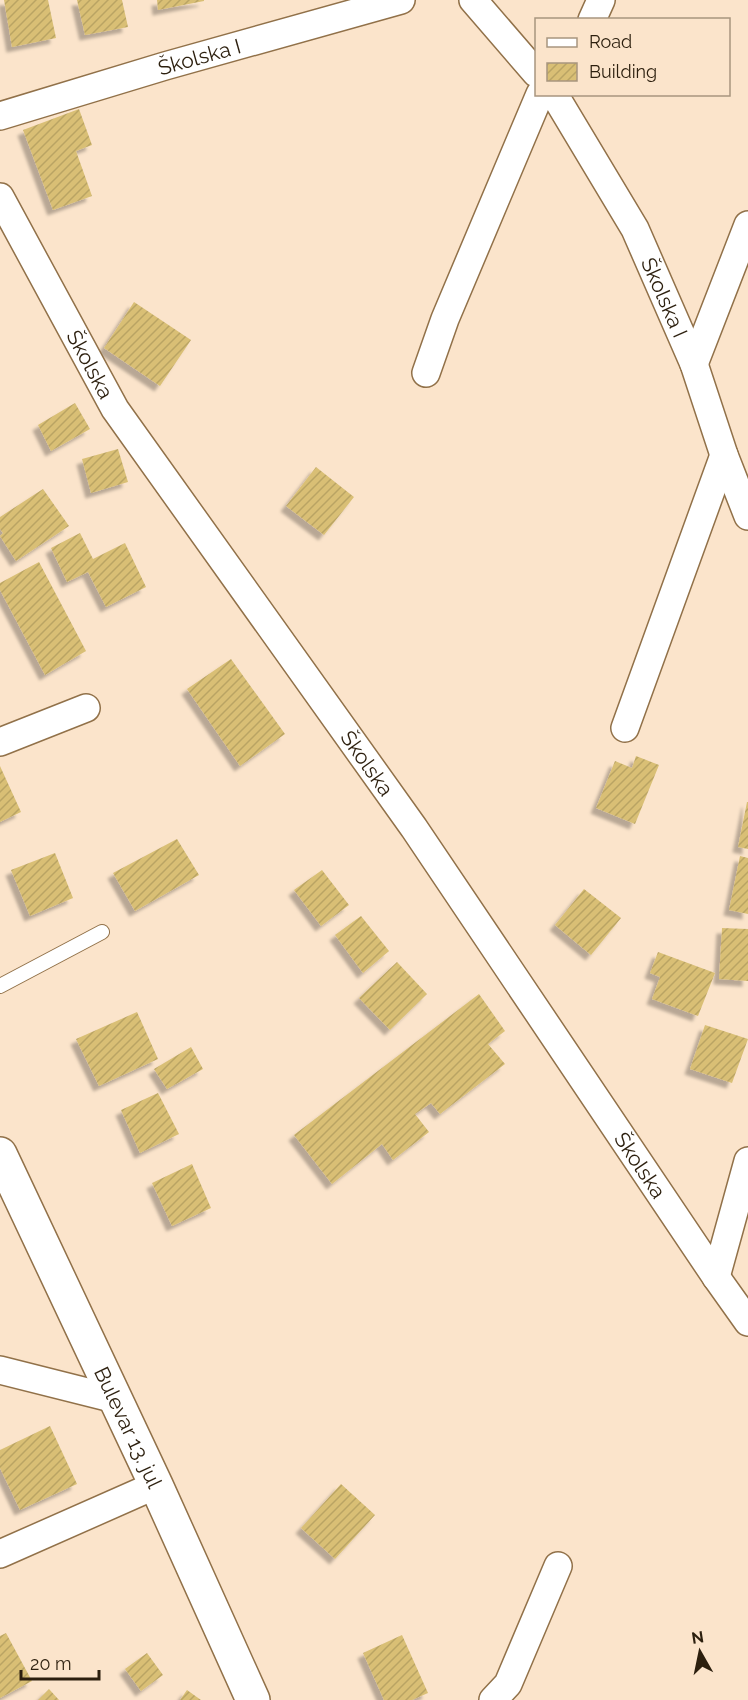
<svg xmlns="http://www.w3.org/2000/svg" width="748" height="1700" font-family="Raleway,sans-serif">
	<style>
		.building { fill: url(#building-hatch); filter: url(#shadow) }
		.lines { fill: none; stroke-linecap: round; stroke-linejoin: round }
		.service-casing { stroke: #917149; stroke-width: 16 }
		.minor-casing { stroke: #917149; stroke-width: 30 }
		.tertiary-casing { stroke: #917149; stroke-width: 36 }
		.service { stroke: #fff; stroke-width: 14 }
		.minor { stroke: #fff; stroke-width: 27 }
		.tertiary { stroke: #fff; stroke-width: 33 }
		.labels { text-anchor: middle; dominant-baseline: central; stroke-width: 4.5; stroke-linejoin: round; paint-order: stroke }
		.street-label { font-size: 21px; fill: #2c1f0e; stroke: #fbe4cb }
	</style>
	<defs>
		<pattern id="building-hatch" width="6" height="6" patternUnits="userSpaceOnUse" patternTransform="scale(1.5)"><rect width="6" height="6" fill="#d9bf75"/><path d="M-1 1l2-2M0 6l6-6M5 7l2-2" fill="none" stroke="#baa464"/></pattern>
		<filter id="shadow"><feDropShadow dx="-5.5" dy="5.5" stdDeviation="1.5" flood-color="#0004"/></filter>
	</defs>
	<rect width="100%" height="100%" fill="#fbe4cb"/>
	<path class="building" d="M 4,0 L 48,0 L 56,38 L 12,47 Z
		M 77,0 L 122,0 L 128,27 L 85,35 Z
		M 157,0 L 204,0 L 204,1 L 158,10 Z
		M 79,109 L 92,145 L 76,151 L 92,196 L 53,210 L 23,130 Z
		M 134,302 L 191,340 L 160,386 L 104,348 Z
		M 75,403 L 90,429 L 51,451 L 38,425 Z
		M 118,449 L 128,482 L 91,493 L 82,459 Z
		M 316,467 L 354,497 L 324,535 L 286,506 Z
		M 43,489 L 69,526 L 16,561 L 0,536 L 3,533 L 0,529 L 0,517 Z
		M 80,533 L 93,559 L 125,543 L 146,587 L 106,607 L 88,572 L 67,582 L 51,548 Z
		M 39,562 L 86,651 L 45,675 L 0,590 L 0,583 Z
		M 231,659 L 285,734 L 240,766 L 187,689 Z
		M 636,756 L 659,765 L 635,824 L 596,808 L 615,761 L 632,768 Z
		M 0,766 L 21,812 L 0,822 Z
		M 747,802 L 748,802 L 748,849 L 738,847 Z
		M 177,839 L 199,875 L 135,911 L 113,873 Z
		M 55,853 L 73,898 L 30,916 L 11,870 Z
		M 740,856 L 748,858 L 748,914 L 729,910 Z
		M 322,870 L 349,905 L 321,926 L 294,890 Z
		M 584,889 L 621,918 L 591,955 L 555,925 Z
		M 361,916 L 389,951 L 363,973 L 335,935 Z
		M 722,928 L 748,929 L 748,981 L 719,979 Z
		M 658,952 L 715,973 L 698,1016 L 652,999 L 660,977 L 650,973 Z
		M 397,962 L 427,994 L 390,1030 L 359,998 Z
		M 479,994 L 505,1031 L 488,1044 L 505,1064 L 440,1114 L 431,1103 L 415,1114 L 429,1132 L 393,1160 L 382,1144 L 332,1184 L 294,1135 Z
		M 137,1012 L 158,1059 L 99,1086 L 76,1039 Z
		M 705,1025 L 748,1039 L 732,1083 L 690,1069 Z
		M 191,1047 L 203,1069 L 167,1089 L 154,1069 Z
		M 158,1093 L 179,1134 L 140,1153 L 121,1110 Z
		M 192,1164 L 211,1208 L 172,1226 L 152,1183 Z
		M 50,1426 L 77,1484 L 20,1510 L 0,1468 L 0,1450 Z
		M 341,1484 L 375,1515 L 335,1559 L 301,1528 Z
		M 6,1633 L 32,1681 L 0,1698 L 0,1636 Z
		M 402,1635 L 428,1693 L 412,1700 L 384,1700 L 363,1653 Z
		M 147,1653 L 163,1675 L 141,1691 L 125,1669 Z
		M 49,1689 L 59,1700 L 38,1700 Z
		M 187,1690 L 201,1700 L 180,1700 Z"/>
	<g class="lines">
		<defs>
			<path id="service" d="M 0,986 L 102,932"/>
			<g id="minor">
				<path d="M 473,0 L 536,73"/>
				<path d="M 592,20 L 601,0"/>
				<path id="s1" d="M 554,94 L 635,229 L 694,364 L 724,455 L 748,516"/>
				<path id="s2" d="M 0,116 L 165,66 L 401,0"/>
				<path id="s3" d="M 0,197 L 115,409 L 414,828 L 716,1277 L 748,1322"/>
				<path d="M 694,364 L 748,225"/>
				<path d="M 426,373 L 445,319 L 540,94"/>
				<path d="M 625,728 L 724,455"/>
				<path d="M 0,742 L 86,708"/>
				<path d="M 716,1277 L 748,1161"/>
				<path d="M 0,1370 L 115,1399"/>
				<path d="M 0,1554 L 156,1485"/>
				<path d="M 493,1700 L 508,1684 L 558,1566"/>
			</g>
			<g id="tertiary">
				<path id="s4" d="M 0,1154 L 156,1485 L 253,1700"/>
			</g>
		</defs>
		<use href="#service" class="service-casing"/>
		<use href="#minor" class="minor-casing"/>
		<use href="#tertiary" class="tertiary-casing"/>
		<use href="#service" class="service"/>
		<use href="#minor" class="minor"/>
		<use href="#tertiary" class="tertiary"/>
	</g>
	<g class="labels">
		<g class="street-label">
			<text stroke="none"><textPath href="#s2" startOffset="208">Školska I</textPath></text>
			<text stroke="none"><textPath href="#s1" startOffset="232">Školska I</textPath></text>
			<text stroke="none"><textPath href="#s3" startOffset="190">Školska</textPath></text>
			<text stroke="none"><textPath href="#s3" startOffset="676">Školska</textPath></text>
			<text stroke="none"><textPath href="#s3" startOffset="1162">Školska</textPath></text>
			<text stroke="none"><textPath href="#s4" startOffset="302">Bulevar 13. jul</textPath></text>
		</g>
	</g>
	<rect x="535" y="18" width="195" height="78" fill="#fbe4cb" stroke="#a8957f" stroke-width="1.5"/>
	<rect x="547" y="38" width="30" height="9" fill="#ffffff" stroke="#a8957f" stroke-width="1.5"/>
	<text x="589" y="48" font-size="18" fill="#2c1f0e">Road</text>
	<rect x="547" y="63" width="30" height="18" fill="url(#building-hatch)" stroke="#a8957f" stroke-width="1.5"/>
	<text x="589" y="78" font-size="18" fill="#2c1f0e">Building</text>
	<g transform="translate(700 1652) rotate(351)" stroke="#fbe4cb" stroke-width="4.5" paint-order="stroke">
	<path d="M0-4.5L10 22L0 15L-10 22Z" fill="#2c1f0e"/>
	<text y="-9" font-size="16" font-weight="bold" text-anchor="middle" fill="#2c1f0e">N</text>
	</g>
	<path d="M21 1670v9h78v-9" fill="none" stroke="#2c1f0e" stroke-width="3"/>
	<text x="30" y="1670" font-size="18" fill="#2c1f0e" stroke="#fbe4cb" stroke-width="4.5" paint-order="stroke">20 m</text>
</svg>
